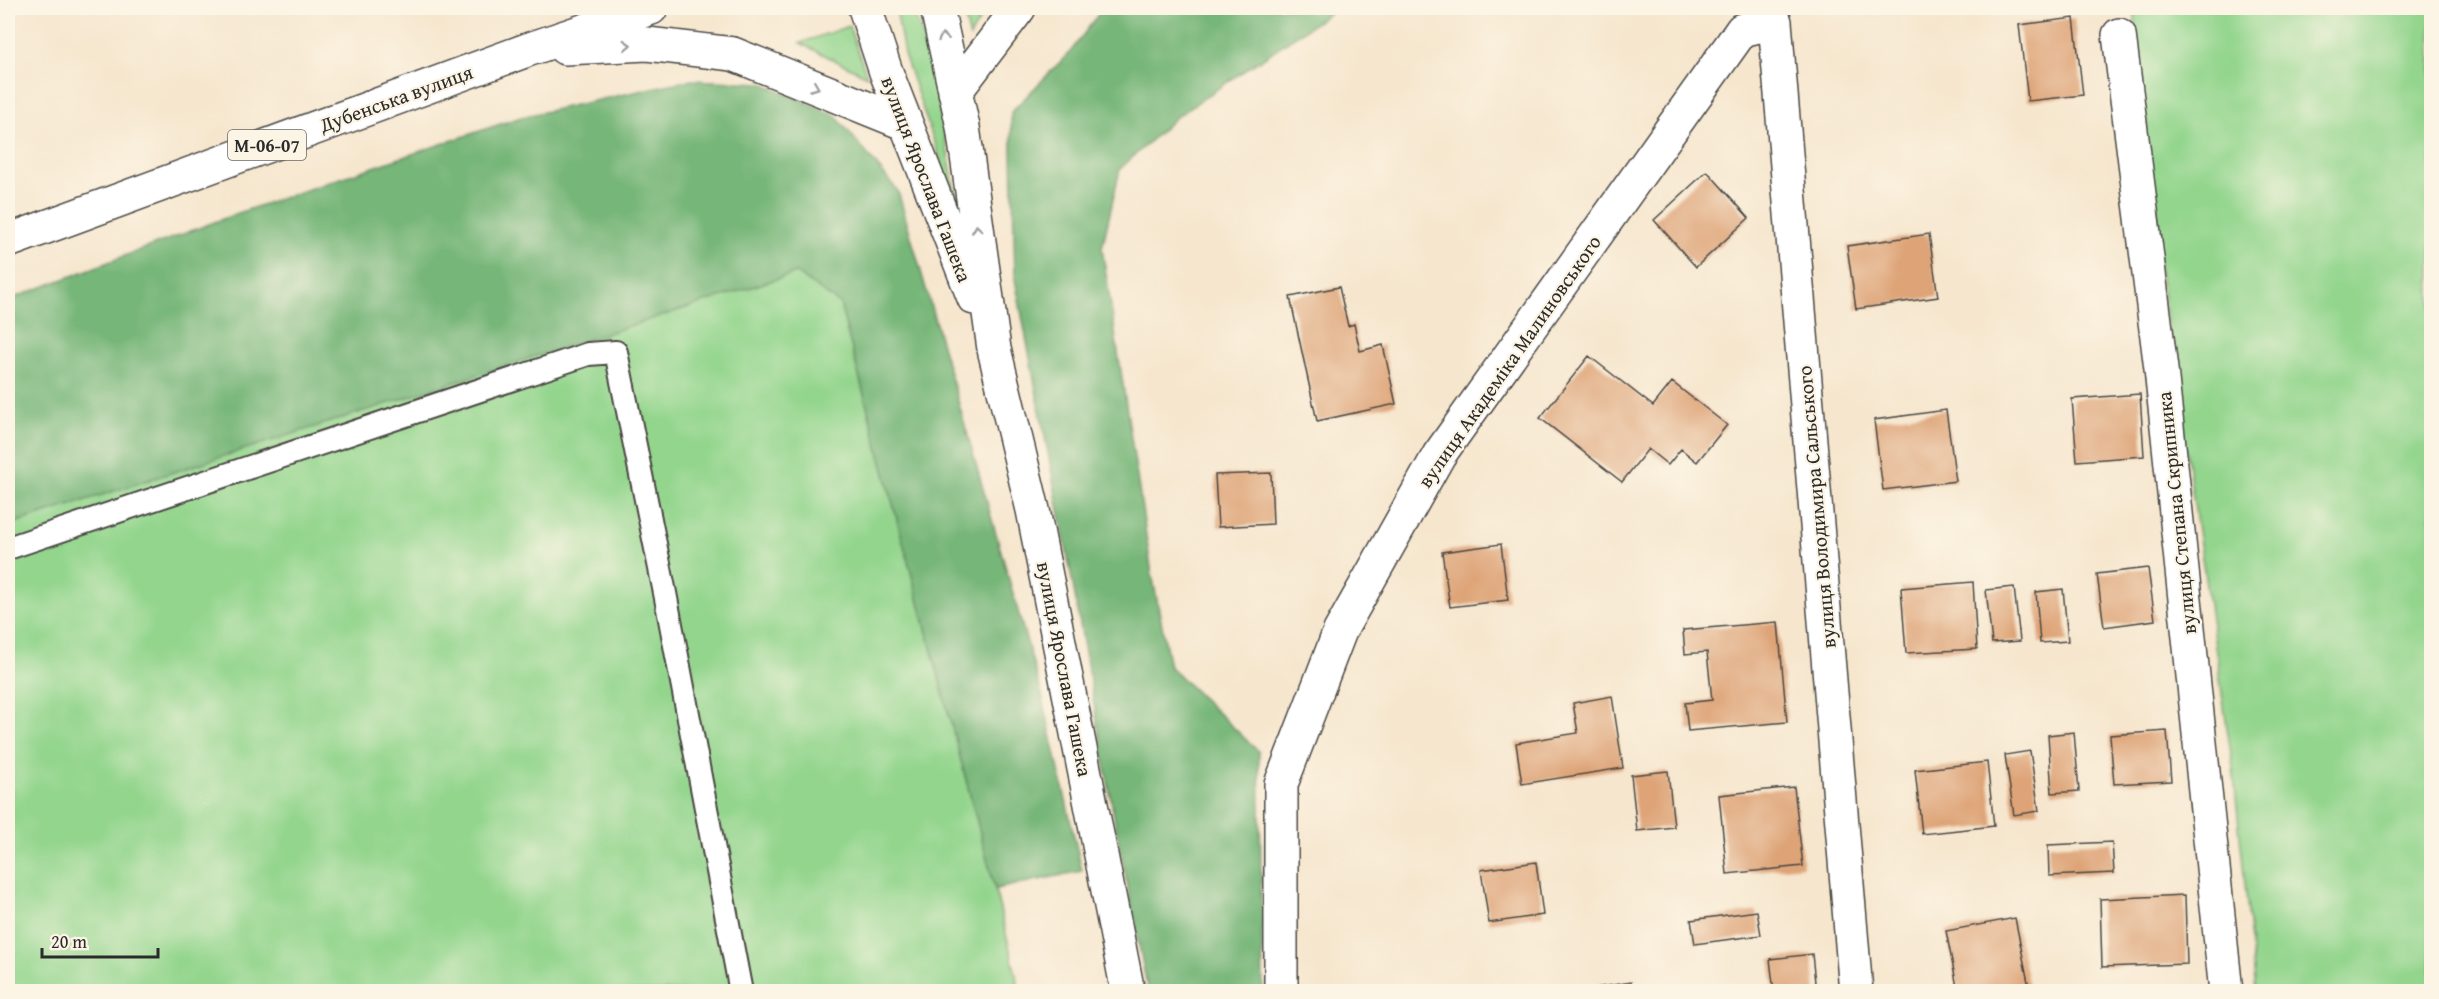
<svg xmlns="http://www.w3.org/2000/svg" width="2439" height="999" font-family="'Gentium Book Plus',serif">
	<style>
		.green { fill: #93d58d; stroke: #5f805c; stroke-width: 1.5 }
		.forest { fill: #76b678; stroke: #507052; stroke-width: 1.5 }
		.building { fill: #dea478 }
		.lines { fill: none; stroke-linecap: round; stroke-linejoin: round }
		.lane-casing { stroke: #494743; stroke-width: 26 }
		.street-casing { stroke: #494743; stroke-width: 36 }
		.primary-casing { stroke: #494743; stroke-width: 36 }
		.lane { stroke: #fff; stroke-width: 22 }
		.street { stroke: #fff; stroke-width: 33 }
		.primary { stroke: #fff; stroke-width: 33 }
		.oneway { stroke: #a0a0a0 }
		.labels { text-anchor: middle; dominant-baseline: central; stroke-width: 4.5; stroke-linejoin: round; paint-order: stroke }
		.shield { fill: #fcf5e5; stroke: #6a6863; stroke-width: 1.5 }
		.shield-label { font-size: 18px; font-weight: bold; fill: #2b2b2b }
		.street-label { font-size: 20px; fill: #2b2b2b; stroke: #fcf5e5 }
	</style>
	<rect width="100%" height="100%" fill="#fcf5e5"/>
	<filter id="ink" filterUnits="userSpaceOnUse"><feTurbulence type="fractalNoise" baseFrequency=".0167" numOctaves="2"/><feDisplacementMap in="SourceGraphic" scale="12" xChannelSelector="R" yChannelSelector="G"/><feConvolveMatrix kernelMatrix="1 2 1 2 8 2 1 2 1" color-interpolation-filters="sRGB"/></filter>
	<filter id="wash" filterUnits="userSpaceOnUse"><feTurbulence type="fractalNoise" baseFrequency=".008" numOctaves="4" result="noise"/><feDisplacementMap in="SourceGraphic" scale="24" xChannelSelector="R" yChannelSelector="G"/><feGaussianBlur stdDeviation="1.35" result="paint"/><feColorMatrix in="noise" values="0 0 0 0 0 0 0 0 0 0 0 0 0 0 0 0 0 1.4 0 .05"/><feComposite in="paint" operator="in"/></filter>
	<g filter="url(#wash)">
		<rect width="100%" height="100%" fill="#f6e6ce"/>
		<path class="green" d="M 901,8 L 912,8 L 928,49 L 960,217 L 904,54 L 896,9 Z
			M 962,8 L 986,8 L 970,37 Z
			M 2135,8 L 2431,8 L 2431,991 L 2256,991 L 2233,768 L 2135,103 Z
			M 849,26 L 867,76 L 800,43 Z
			M 796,272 L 840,304 L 995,889 L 1020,991 L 8,991 L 8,525 Z"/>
		<path class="forest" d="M 1103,8 L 1337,8 L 1176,117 L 1120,169 L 1102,248 L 1152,574 L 1170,667 L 1259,752 L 1263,991 L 1148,991 L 1116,828 L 1073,585 L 1015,279 L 1011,112 L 1071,51 Z
			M 689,80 L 762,83 L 835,115 L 898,191 L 1042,695 L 1082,871 L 995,889 L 840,304 L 796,273 L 8,525 L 8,300 L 241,212 L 521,117 Z"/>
		<g id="blocks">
			<path class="building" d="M 2074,18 L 2083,95 L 2028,101 L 2019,25 Z
				M 1707,171 L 1749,218 L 1696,267 L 1654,220 Z
				M 1929,234 L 1938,297 L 1856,309 L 1847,246 Z
				M 1339,287 L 1348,326 L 1354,324 L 1360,351 L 1383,345 L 1396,404 L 1317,421 L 1290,297 Z
				M 1589,356 L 1653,406 L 1672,382 L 1727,425 L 1697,462 L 1681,449 L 1668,465 L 1648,449 L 1622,482 L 1540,418 Z
				M 2140,394 L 2144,456 L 2077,461 L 2072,399 Z
				M 1946,410 L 1956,481 L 1883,490 L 1874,420 Z
				M 1271,473 L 1273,524 L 1218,527 L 1215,475 Z
				M 1501,544 L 1508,600 L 1450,607 L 1442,552 Z
				M 2148,568 L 2155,620 L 2104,627 L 2097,574 Z
				M 1973,582 L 1977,649 L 1906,653 L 1901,588 Z
				M 2014,587 L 2020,641 L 1992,643 L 1986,590 Z
				M 2063,589 L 2068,641 L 2040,643 L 2036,592 Z
				M 1778,622 L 1787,722 L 1688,731 L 1685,703 L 1712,700 L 1707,652 L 1685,654 L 1683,630 Z
				M 1612,696 L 1623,768 L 1522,784 L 1516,743 L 1578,733 L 1573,703 Z
				M 2167,731 L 2171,781 L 2114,784 L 2110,735 Z
				M 2074,732 L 2079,791 L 2052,793 L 2048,735 Z
				M 2030,751 L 2039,811 L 2014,815 L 2005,755 Z
				M 1987,762 L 1994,826 L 1922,834 L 1915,770 Z
				M 1668,771 L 1674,827 L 1637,831 L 1631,775 Z
				M 1794,787 L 1803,866 L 1727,874 L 1719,795 Z
				M 2112,842 L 2114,873 L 2049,876 L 2048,845 Z
				M 1536,862 L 1543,915 L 1489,923 L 1481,870 Z
				M 2185,895 L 2187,964 L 2102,967 L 2100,899 Z
				M 1757,911 L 1761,935 L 1695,944 L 1691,920 Z
				M 2015,918 L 2030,992 L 1958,992 L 1946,931 Z
				M 1812,954 L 1816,992 L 1774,992 L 1770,959 Z
				M 1631,982 L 1632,992 L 1583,992 L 1583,990 Z"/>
		</g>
	</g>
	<g filter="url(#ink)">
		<use href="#blocks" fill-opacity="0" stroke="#494743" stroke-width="1.5"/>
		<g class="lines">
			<defs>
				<path id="lane" d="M 8,548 L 588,354 L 616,352 L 665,593 L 741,992"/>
				<path id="street" d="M 2119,35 L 2161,369 L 2226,992
					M 1281,992 L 1281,784 L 1340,631 L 1439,455 L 1742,30 L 1775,22 L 1856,992"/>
				<path id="primary" d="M 865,8 L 886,72 L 974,298
					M 937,8 L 963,127 L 994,349 L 1033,510 L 1128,992
					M 565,48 L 647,44 L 733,54 L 906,124
					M 955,92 L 1019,8
					M 8,241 L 527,50 L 651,8"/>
			</defs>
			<use href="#lane" class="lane-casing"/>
			<use href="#street" class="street-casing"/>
			<use href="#primary" class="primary-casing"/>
			<use href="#lane" class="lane"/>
			<use href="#street" class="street"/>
			<use href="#primary" class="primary"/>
		</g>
		<defs><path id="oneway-chevron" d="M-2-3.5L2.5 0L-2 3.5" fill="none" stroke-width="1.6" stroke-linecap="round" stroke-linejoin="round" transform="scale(1.5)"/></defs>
		<g class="oneway">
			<use href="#oneway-chevron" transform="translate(943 37) rotate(-102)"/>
			<use href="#oneway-chevron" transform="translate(627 45) rotate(-3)"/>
			<use href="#oneway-chevron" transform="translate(815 87) rotate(22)"/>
			<use href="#oneway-chevron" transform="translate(977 229) rotate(-98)"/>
		</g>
	</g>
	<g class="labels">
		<rect class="shield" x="228" y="130" width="78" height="30" rx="4.5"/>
		<g class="shield-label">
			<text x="267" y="145">М-06-07</text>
		</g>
		<g class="street-label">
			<text transform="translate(396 98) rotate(-20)">Дубенська вулиця</text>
			<text transform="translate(927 179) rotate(69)">вулиця Ярослава Гашека</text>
			<text transform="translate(1509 361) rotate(-55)">вулиця Академіка Малиновського</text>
			<text transform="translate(1816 507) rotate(-95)">вулиця Володимира Сальського</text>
			<text transform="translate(2176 513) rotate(-96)">вулиця Степана Скрипника</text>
			<text transform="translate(1065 669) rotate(79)">вулиця Ярослава Гашека</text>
		</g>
	</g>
	<rect width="2439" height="999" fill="none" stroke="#fcf5e5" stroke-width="30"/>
	<path d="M42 948v9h116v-9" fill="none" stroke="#2b2b2b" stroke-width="3"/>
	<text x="51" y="948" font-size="18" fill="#2b2b2b" stroke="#fcf5e5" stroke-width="4.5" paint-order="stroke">20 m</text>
</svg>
